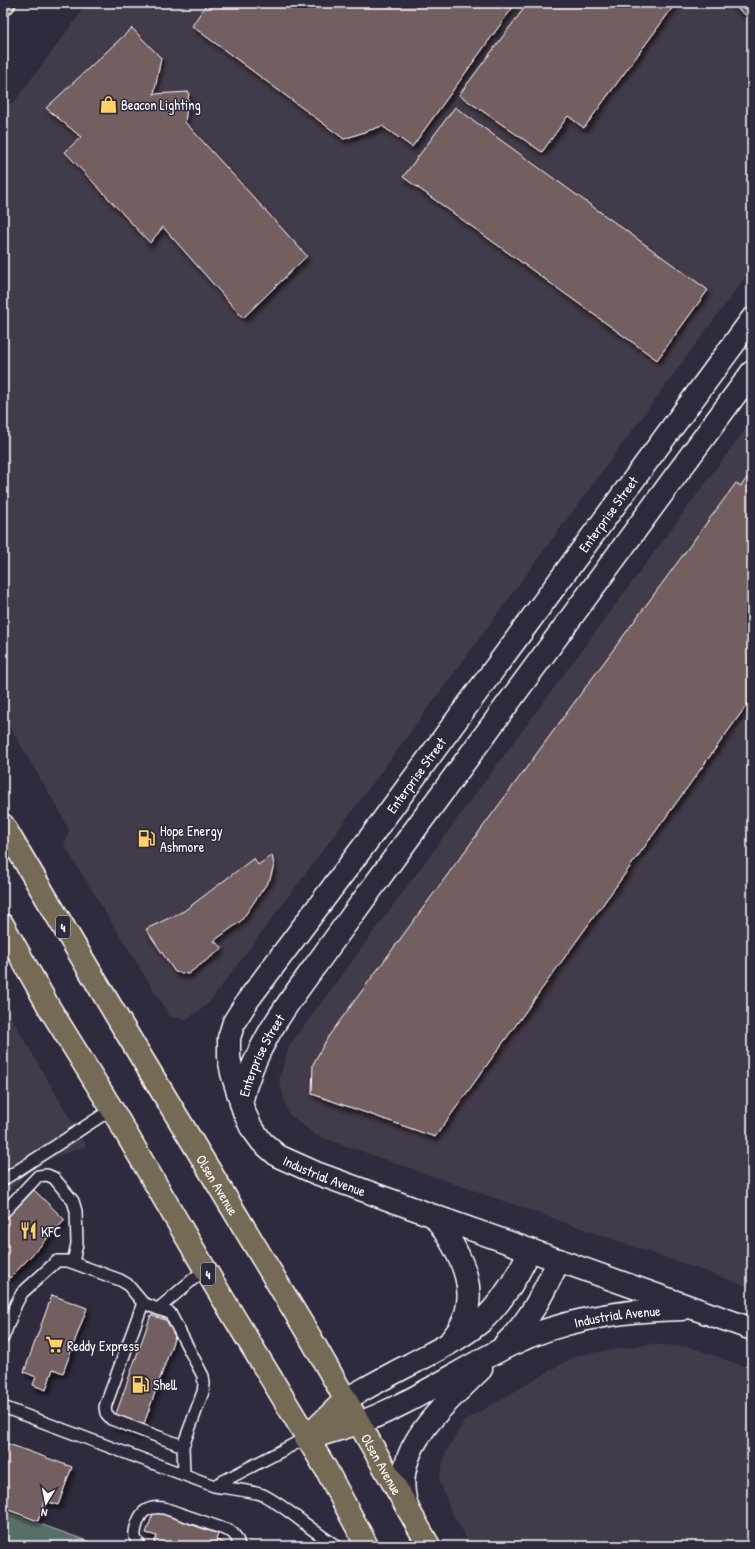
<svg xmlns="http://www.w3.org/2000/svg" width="755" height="1549" font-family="'Patrick Hand',sans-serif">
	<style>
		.built { fill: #433a48 }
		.green { fill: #586e68; stroke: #acb6b4 }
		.building { fill: #735f60; stroke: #fff; filter: url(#shadow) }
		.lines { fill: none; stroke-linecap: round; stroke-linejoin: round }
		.lane-casing { stroke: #fff; stroke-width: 14 }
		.street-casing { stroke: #fff; stroke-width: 25 }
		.primary-casing { stroke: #fff; stroke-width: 25 }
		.lane { stroke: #2f2a3d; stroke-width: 11 }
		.street { stroke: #2f2a3d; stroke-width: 22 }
		.primary { stroke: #756a55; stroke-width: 22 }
		.labels { text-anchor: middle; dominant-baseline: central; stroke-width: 3; stroke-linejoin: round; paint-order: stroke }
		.shield { fill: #2f2a3d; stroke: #c1bfc5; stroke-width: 1 }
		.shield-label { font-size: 13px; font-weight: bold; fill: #fff }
		.poi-label { font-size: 14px; fill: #fff; stroke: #2f2a3d; text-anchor: start }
		.street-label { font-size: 14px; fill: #fff; stroke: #2f2a3d }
	</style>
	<defs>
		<filter id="shadow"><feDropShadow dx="2.5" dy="4.5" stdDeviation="2" flood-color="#0009"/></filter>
	</defs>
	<rect width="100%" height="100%" fill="#2f2a3d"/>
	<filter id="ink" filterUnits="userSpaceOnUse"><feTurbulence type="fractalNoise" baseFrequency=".025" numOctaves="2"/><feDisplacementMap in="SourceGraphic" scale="8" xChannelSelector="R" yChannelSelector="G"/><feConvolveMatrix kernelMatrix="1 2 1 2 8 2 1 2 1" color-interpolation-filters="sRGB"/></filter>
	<g filter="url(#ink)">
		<path class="built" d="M 88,3 L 516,3 L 453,91 L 518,3 L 752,3 L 752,268 L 359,802 L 209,1003 L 188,1019 L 170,1017 L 64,845 L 69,830 L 59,810 L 3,715 L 3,107 L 14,102 Z
			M 752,420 L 752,1288 L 315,1135 L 288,1113 L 279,1080 L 289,1046 Z
			M 3,1003 L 86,1146 L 36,1164 L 3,1197 Z
			M 649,1344 L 690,1347 L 752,1369 L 752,1546 L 471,1546 L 450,1510 L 439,1479 L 446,1452 L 464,1421 L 575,1356 Z"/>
		<path class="green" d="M 3,1511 L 102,1546 L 3,1546 Z"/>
		<path class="building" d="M 207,3 L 516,3 L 412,147 L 382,126 L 344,139 L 192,26 Z
			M 528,3 L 676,3 L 584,128 L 568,116 L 542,152 L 459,95 Z
			M 730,3 L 752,3 L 752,20 Z
			M 132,28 L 161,58 L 154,94 L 189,92 L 185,122 L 307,256 L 243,318 L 163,227 L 150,243 L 65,152 L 81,137 L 46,108 Z
			M 455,107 L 708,290 L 657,360 L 403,177 Z
			M 752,471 L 752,698 L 435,1137 L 312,1094 L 313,1064 L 328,1037 L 736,483 L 741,486 Z
			M 272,855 L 274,865 L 270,879 L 241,921 L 214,941 L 223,948 L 188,974 L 175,972 L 146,929 L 184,911 L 254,858 L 258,865 Z
			M 34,1190 L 65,1220 L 10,1278 L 3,1272 L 3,1222 Z
			M 52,1295 L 87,1308 L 63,1373 L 53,1369 L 46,1390 L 33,1385 L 36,1377 L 24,1372 Z
			M 151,1315 L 179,1325 L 140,1435 L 112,1425 Z
			M 3,1442 L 72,1467 L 58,1505 L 45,1501 L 38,1521 L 3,1508 Z
			M 154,1511 L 218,1534 L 216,1540 L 231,1546 L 153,1546 L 157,1536 L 146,1533 Z"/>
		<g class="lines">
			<defs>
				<path id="lane" d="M 3,1180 L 112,1109
					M 3,1213 L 38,1176 L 47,1175 L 54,1178 L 73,1201 L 76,1211 L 77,1244 L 73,1262
					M 158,1309 L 170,1313 L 203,1376 L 204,1384 L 203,1392 L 183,1446
					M 3,1338 L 16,1304 L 22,1293 L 57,1261 L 68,1261 L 120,1280 L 127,1284 L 143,1303
					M 3,1407 L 214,1486 L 306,1438
					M 184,1474 L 183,1446 L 111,1419 L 106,1413 L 105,1407 L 143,1303 L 158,1309 L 205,1269
					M 214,1486 C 226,1488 253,1491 263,1495 C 289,1508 312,1532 337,1546
					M 140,1546 C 138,1543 136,1540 135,1537 C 134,1530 139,1515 145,1511 C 151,1507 158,1507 164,1508 L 230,1531 C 236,1535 238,1539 239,1546"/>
				<g id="street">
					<path id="s1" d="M 752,319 L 369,839 L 248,1000 L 234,1022 L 229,1038 L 229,1057 L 232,1073 L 244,1112 L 251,1127 L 262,1142 L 278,1156 L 316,1173 L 434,1216 L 752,1329"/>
					<path id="s2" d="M 241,1103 C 255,1042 290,1001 326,951 C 354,913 382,874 411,835 C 524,681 638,527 752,372"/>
					<path d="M 434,1216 C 461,1253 487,1299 451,1340"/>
					<path d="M 505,1344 C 530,1321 544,1291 559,1260"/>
					<path d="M 346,1399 C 368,1387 389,1375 411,1364 C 435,1351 461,1339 482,1321 C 503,1301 518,1276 530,1250"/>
					<path id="s3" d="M 359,1423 C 413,1403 459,1370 510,1345 C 563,1319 624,1310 682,1309"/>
					<path d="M 408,1509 C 386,1451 445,1405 481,1369"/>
				</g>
				<g id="primary">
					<path d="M 3,4 L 4,3"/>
					<path id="s4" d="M 3,825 L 123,1027 L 310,1337 L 429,1546"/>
					<path d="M 3,925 L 50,1009 L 112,1109 L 205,1269 L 326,1469 L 367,1546"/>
					<path d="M 306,1438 L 346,1399"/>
					<path d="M 310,1438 L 359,1423"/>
				</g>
			</defs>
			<use href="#lane" class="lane-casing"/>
			<use href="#street" class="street-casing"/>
			<use href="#primary" class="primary-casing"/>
			<use href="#lane" class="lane"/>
			<use href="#street" class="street"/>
			<use href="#primary" class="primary"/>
		</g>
	</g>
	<defs>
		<symbol id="shop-bare" viewBox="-9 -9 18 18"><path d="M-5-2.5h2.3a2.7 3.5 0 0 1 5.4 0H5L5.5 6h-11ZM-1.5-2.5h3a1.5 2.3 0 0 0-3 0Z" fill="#ffd166" stroke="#2f2a3d" stroke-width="2.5" paint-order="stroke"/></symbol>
		<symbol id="fuel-bare" viewBox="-9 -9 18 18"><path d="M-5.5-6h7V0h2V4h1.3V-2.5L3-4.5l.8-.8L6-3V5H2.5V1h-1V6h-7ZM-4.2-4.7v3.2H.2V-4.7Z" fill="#ffd166" stroke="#2f2a3d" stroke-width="2.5" paint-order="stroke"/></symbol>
		<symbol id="restaurant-bare" viewBox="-9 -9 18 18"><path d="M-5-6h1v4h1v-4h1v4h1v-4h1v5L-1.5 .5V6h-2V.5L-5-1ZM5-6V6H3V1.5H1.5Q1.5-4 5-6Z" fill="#ffd166" stroke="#2f2a3d" stroke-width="2.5" paint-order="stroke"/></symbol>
		<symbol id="supermarket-bare" viewBox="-9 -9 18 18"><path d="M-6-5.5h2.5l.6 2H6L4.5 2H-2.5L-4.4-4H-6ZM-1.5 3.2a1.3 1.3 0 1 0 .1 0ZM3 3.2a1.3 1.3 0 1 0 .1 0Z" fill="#ffd166" stroke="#2f2a3d" stroke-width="2.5" paint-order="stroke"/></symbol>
	</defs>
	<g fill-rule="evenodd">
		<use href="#shop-bare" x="96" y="92" width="25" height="25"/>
		<use href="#fuel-bare" x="134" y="826" width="25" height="25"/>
		<use href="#restaurant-bare" x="16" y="1218" width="25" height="25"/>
		<use href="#supermarket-bare" x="42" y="1332" width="25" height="25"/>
		<use href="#fuel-bare" x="128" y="1372" width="25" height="25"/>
	</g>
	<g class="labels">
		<g class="shield">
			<rect x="56" y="916" width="14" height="22" rx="3"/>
			<rect x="201" y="1263" width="14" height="22" rx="3"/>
		</g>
		<g class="shield-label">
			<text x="63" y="927">4</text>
			<text x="208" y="1274">4</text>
		</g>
		<g class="poi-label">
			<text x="121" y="104">Beacon Lighting</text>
			<text x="160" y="830">Hope Energy<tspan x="160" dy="16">Ashmore</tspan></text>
			<text x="41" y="1231">KFC</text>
			<text x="67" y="1345">Reddy Express</text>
			<text x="153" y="1384">Shell</text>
		</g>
		<g class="street-label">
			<text transform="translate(608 514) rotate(-54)">Enterprise Street</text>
			<text transform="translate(416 775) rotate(-54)">Enterprise Street</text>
			<text stroke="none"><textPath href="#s2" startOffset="52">Enterprise Street</textPath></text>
			<text stroke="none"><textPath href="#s1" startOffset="1073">Industrial Avenue</textPath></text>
			<text stroke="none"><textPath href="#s4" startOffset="419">Olsen Avenue</textPath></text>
			<text stroke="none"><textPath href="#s3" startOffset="282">Industrial Avenue</textPath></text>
			<text stroke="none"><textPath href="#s4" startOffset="743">Olsen Avenue</textPath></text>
		</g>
	</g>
	<rect width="755" height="1549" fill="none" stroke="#2f2a3d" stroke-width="16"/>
	<rect x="8" y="8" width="739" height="1533" fill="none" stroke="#fff" stroke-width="1.5" filter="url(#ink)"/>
	<g transform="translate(46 1503) rotate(190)" stroke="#2f2a3d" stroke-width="3" paint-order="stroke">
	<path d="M0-3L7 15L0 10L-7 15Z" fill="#ffffff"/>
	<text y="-6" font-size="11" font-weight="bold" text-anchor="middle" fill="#ffffff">N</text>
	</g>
</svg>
